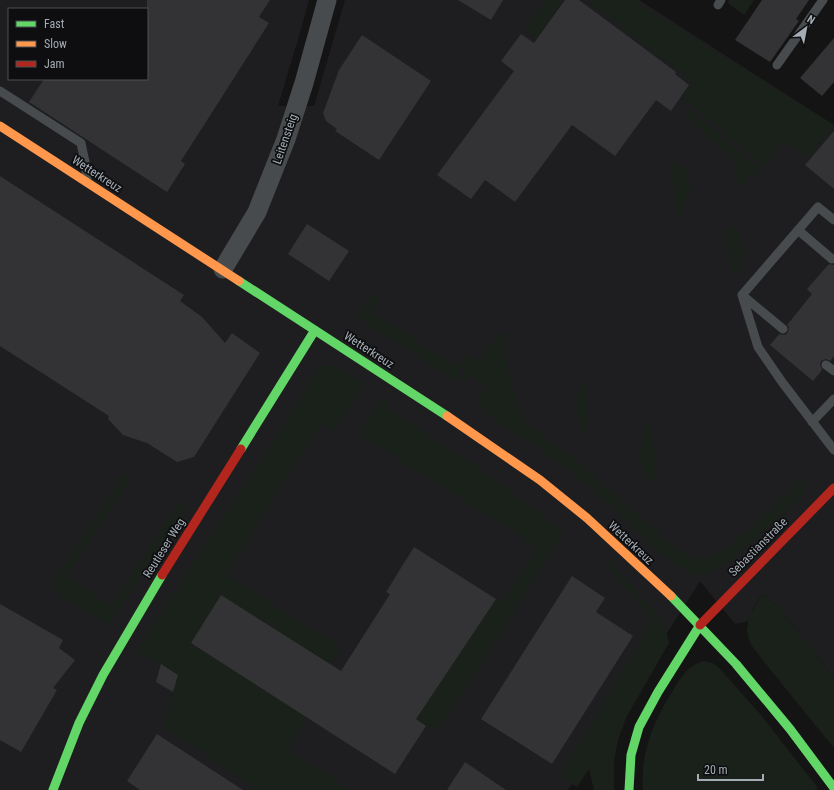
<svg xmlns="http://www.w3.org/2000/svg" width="834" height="790" font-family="'Roboto Condensed',sans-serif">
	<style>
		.built { fill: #1e1e20; fill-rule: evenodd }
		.green { fill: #1a211a }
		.building { fill: #333335 }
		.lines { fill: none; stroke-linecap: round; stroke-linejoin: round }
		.lane { stroke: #484b4d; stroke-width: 9 }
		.street { stroke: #484b4d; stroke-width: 19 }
		.fast { stroke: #63d668; stroke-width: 9 }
		.slow { stroke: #ff974d; stroke-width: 9 }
		.jam { stroke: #b3261e; stroke-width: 9 }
		.labels { text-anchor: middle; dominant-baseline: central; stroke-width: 3.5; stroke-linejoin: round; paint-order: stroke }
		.street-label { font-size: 12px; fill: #a4adb5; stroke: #0e0e10 }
	</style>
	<rect width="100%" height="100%" fill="#141414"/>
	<path class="built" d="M 0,0 L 309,0 L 297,43 L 278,106 L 314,106 L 345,0 L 639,0 L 834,125 L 834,678 L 778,606 L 762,594 L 753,608 L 748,621 L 735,624 L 700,581 L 568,790 L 0,790 ZM 9,9 L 147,9 L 147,79 L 9,79 Z"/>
	<path class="green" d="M 545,0 L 564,0 L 536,38 L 524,29 Z
		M 585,0 L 634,0 L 834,125 L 834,129 L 827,134 L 810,157 L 785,140 L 763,166 L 682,97 L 692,81 Z
		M 729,0 L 754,0 L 744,15 L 728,3 Z
		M 688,108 L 762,170 L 757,177 L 752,172 L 740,188 L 736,178 L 733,158 L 689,121 Z
		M 675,161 C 697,176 693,198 677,216 L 671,164 Z
		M 732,225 C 736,227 738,231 739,235 C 746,252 743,264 733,278 L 725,233 Z
		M 372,294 L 380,299 L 372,312 L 453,365 L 461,353 L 459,383 L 357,317 L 357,314 Z
		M 500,332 L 505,335 L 504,340 L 509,375 L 521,413 L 527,424 L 573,458 L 679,551 C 688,556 699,560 709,557 C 718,554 725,548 733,542 C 757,524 778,502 799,481 L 803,482 L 803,495 C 779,518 756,541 728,561 C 720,567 711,574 701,575 C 678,577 633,526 615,510 C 594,491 571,472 547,454 C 523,437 493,423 475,399 L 487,387 L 471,374 L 462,385 L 466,354 L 477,362 Z
		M 325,366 L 337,366 L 362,382 L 363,386 L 336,430 L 333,431 L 321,424 L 226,574 L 341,648 L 330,665 L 221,595 L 191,643 L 308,718 L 288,751 L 352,790 L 257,790 L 163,726 L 178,675 L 137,651 L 320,367 Z
		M 586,379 L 588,429 L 585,431 C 571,419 572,391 586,379 Z
		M 383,395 L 388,399 L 387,408 L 495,479 L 563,532 L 562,537 L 438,730 L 426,726 L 416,719 L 496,599 L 502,602 L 537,547 L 365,438 L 363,435 L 362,427 Z
		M 652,421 L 657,481 L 652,484 L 647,478 L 640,460 L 643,430 Z
		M 124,474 L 131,478 L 67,576 L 111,606 L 179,502 L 186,506 L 108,626 L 50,588 Z
		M 609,562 L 658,614 L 664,622 L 669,643 L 626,718 L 618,740 L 614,761 L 614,790 L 594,790 L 589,769 L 577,787 L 559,777 L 652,621 L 640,603 L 605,566 Z
		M 762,594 L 778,606 L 834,678 L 834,748 L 769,668 L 752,646 L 749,640 L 747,630 L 749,616 Z
		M 704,661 L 713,663 L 721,670 L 760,714 L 818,788 L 815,790 L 643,790 C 640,754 653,722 672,692 C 680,679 687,665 704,661 Z"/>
	<path class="building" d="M 147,0 L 270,0 L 259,17 L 269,23 L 181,161 L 185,164 L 167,192 L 29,102 L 44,79 L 147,79 Z
		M 458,0 L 503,0 L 491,20 Z
		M 565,0 L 579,0 L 676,72 L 675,74 L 689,85 L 671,111 L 656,100 L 615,156 L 572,125 L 515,202 L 485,180 L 471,199 L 437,175 L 514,71 L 501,61 L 521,34 L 534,43 Z
		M 762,0 L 809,0 L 796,19 L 799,21 L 794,28 L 770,62 L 735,40 Z
		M 362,35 L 431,81 L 379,160 L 335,131 L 337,129 L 326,121 L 323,113 L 339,70 Z
		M 834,38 L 834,82 L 822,96 L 800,78 Z
		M 834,131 L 834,189 L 805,165 Z
		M 0,176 L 184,295 L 180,301 L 202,317 L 225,343 L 232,333 L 260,353 L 194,457 L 177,462 L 147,443 L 123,435 L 108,419 L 109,416 L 0,346 Z
		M 307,224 L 349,251 L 329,281 L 288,254 Z
		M 829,264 L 834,265 L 834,356 L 830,361 L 826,359 L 821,361 L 820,365 L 822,370 L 813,381 L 770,345 L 779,334 L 785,335 L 788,332 L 789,327 L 787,325 L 812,294 L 807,289 Z
		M 414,547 L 496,599 L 416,719 L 426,726 L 395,774 L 191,643 L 221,595 L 341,671 L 390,594 L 386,592 Z
		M 572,576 L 605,598 L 596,612 L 633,636 L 552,764 L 481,719 Z
		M 0,604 L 63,640 L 59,648 L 75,660 L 53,688 L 57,690 L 21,752 L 0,740 Z
		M 161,664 L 178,675 L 173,692 L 156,682 Z
		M 157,734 L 243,790 L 140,790 L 127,781 Z
		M 465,762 L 506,790 L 447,790 Z"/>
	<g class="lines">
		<path class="lane" d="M 718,5 L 721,0
			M 777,65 L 823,0
			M 0,91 L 81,143 L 85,162 L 87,179
			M 798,230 L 832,259
			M 742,295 L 758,347 L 782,382 L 834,450
			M 742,295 L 818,207 L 834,220
			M 742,295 L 783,329
			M 826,365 L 834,371
			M 812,422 L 834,399"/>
		<path class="street" d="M 223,269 L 257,212 L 286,139 L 304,83 L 327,0"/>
		<path class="fast" d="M 239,281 L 447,416
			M 241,449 L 315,330
			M 671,596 L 736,664 L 790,729 L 834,788
			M 53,790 L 79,723 L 103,675 L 162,575
			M 629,790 L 631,755 L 639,727 L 658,692 L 700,625"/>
		<path class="slow" d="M 0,126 L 239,281
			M 447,416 L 540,480 L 587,518 L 671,596"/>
		<path class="jam" d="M 162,575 L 241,449
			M 700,625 L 834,488"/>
	</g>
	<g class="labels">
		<g class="street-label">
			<text transform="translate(285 139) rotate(-71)">Leitensteig</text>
			<text transform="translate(97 174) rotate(33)">Wetterkreuz</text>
			<text transform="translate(369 350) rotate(33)">Wetterkreuz</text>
			<text transform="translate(631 543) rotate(43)">Wetterkreuz</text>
			<text transform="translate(758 547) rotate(-45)">Sebastianstraße</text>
			<text transform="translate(164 548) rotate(-58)">Reutleser Weg</text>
		</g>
	</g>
	<rect x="8" y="8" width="140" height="72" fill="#0e0e10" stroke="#4a4e52"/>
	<rect x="16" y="21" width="20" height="6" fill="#63d668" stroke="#4a4e52"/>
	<text x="44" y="28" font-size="12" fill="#a4adb5">Fast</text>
	<rect x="16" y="41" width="20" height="6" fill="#ff974d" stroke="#4a4e52"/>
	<text x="44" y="48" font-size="12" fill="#a4adb5">Slow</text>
	<rect x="16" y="61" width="20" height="6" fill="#b3261e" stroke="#4a4e52"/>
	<text x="44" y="68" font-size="12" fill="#a4adb5">Jam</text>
	<g transform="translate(806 28) rotate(32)" stroke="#0e0e10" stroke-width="3" paint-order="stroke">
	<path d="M0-3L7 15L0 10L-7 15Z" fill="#a4adb5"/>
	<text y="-6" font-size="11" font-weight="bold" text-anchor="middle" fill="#a4adb5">N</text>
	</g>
	<path d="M698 774v6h65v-6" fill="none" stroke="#a4adb5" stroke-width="2"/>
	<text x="704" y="774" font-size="12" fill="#a4adb5" stroke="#0e0e10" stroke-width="3" paint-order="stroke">20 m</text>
</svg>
